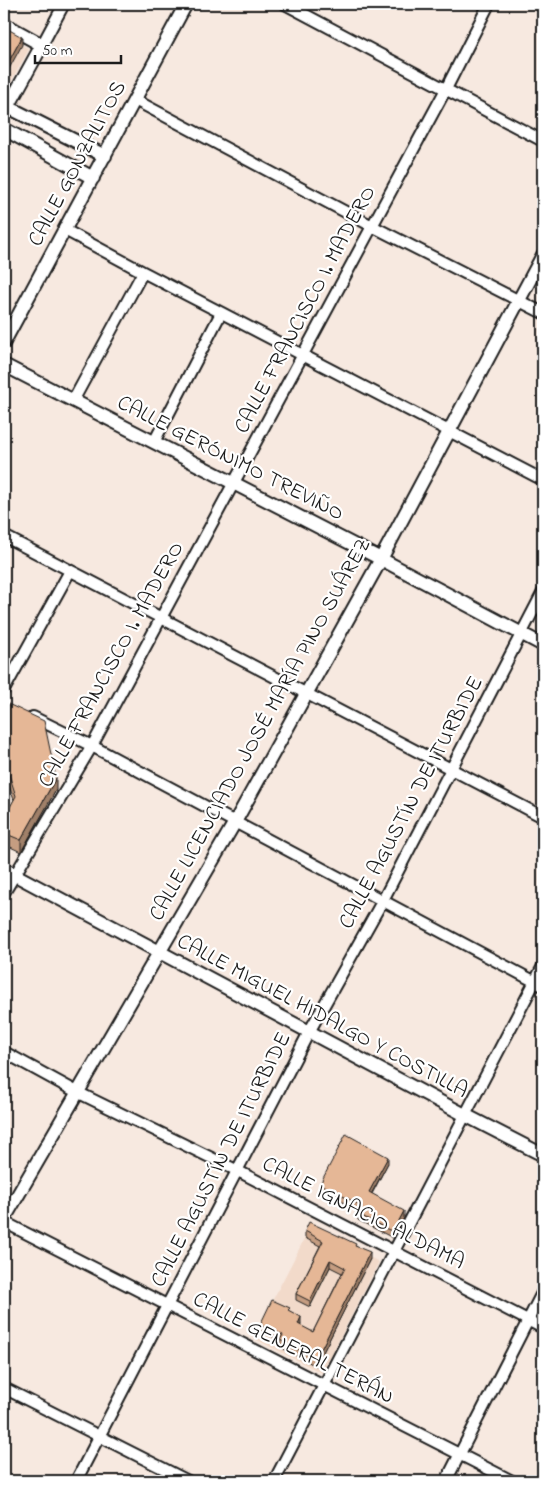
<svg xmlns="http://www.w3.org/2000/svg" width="547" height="1485" font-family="'Indie Flower',sans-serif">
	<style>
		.built { fill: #f2daca }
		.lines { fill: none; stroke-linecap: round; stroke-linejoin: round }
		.minor-casing { stroke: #1c1c1c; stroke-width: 14 }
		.tertiary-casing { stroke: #1c1c1c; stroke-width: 16 }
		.minor { stroke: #fff; stroke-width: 10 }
		.tertiary { stroke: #fff; stroke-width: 12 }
		.wall { fill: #c59d81; stroke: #1c1c1c }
		.shaded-wall { fill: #a08069; stroke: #1c1c1c }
		.building { fill: #e5b796; stroke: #1c1c1c }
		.labels { text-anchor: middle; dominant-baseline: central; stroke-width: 4.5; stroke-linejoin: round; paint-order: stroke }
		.street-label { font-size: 22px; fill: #1c1c1c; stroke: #fff }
	</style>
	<rect width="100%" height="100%" fill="#f7e9e0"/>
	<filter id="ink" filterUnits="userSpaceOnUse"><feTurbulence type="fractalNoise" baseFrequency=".02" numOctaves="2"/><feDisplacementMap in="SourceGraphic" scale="10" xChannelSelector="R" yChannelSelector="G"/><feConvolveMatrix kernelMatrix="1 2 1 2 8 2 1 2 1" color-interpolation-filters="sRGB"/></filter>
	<g filter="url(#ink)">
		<path class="built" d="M 4,35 L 29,49 L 4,94 Z
			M 311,1226 L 379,1262 L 322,1373 L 253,1338 Z"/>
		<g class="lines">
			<defs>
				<path id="minor" d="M 285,4 L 543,141
					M 42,45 L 64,4
					M 135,100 L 372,226 L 543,313
					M 65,230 L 143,272 L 543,480
					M 73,401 L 143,272
					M 154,442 L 221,313
					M 4,536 L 543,817
					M 4,690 L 70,571
					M 33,717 L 92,746 L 543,986
					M 4,893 L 92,746 L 446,89 L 489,4
					M 4,1052 L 77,1092 L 238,1171 L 543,1328
					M 4,1222 L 512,1481
					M 4,1388 L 188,1481
					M 76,1481 L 309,1032 L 383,900 L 543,592
					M 274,1481 L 543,966
					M 446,1481 L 543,1291"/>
				<path id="tertiary" d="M 4,24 L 42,45 L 4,114
					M 8,107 L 105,156
					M 4,129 L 93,178
					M 4,342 L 186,4
					M 4,365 L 381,559 L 543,645
					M 4,869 L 465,1115 L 543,1155
					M 4,1219 L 235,822 L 381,559 L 543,255"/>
			</defs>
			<use href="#minor" class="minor-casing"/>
			<use href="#tertiary" class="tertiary-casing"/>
			<use href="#minor" class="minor"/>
			<use href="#tertiary" class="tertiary"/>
		</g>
		<path class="wall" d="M 4,707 L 56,790 L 21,852 L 4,844 L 4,818 L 14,800 L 4,771 Z
			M 388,1163 L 372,1194 L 404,1218 L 393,1238 L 358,1220 L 358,1214 L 360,1211 L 320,1190 L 320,1184 Z
			M 305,1231 L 356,1246 L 370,1259 L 316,1366 L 280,1347 L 280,1340 L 260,1331 L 260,1325 L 290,1311 L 301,1324 L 300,1326 L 313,1332 L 342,1273 L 330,1267 L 310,1307 L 296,1300 L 296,1294 L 320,1246 L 305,1238 Z"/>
		<path class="shaded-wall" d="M 22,37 L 22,45 L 4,78 L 4,70 Z
			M 56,778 L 56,790 L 21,852 L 21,840 Z
			M 388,1157 L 388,1163 L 369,1198 L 369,1192 Z
			M 404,1211 L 404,1218 L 393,1238 L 393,1232 Z
			M 370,1252 L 370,1259 L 316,1366 L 316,1359 Z
			M 330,1260 L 330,1267 L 310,1307 L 310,1301 Z
			M 301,1317 L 301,1324 L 298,1331 L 298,1324 Z"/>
		<path class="building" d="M 4,27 L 22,37 L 4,70 Z
			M 6,703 L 44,721 L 56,778 L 21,840 L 4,833 L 4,818 L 16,796 L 4,759 L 4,707 Z
			M 346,1134 L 388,1157 L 369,1192 L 404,1211 L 393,1232 L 358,1214 L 362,1206 L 320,1184 Z
			M 309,1222 L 356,1244 L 355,1246 L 370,1252 L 316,1359 L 280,1340 L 283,1335 L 260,1325 L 272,1300 L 290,1308 L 288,1310 L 301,1317 L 298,1324 L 313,1332 L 345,1268 L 330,1260 L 310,1301 L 296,1294 L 323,1241 L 305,1231 Z"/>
	</g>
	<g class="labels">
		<g class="street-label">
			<text transform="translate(78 164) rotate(-62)">CALLE GONZALITOS</text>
			<text transform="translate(306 310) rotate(-62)">CALLE FRANCISCO I. MADERO</text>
			<text transform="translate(230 459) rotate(27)">CALLE GERÓNIMO TREVIÑO</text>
			<text transform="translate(112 665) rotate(-61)">CALLE FRANCISCO I. MADERO</text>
			<text transform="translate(261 730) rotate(-61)">CALLE LICENCIADO JOSÉ MARÍA PINO SUÁREZ</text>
			<text transform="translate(412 803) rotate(-62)">CALLE AGUSTÍN DE ITURBIDE</text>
			<text transform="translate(322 1017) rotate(28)">CALLE MIGUEL HIDALGO Y COSTILLA</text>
			<text transform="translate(222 1160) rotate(-63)">CALLE AGUSTÍN DE ITURBIDE</text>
			<text transform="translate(363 1214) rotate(27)">CALLE IGNACIO ALDAMA</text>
			<text transform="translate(293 1349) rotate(27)">CALLE GENERAL TERÁN</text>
		</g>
	</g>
	<rect width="547" height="1485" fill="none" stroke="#fff" stroke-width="20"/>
	<rect x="10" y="10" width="527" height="1465" fill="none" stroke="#1c1c1c" stroke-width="2" filter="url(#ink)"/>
	<path d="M35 55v8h86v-8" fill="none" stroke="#1c1c1c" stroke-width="2.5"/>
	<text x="42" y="55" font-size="15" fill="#1c1c1c" stroke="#ffffff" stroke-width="4" paint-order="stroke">50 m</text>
</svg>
